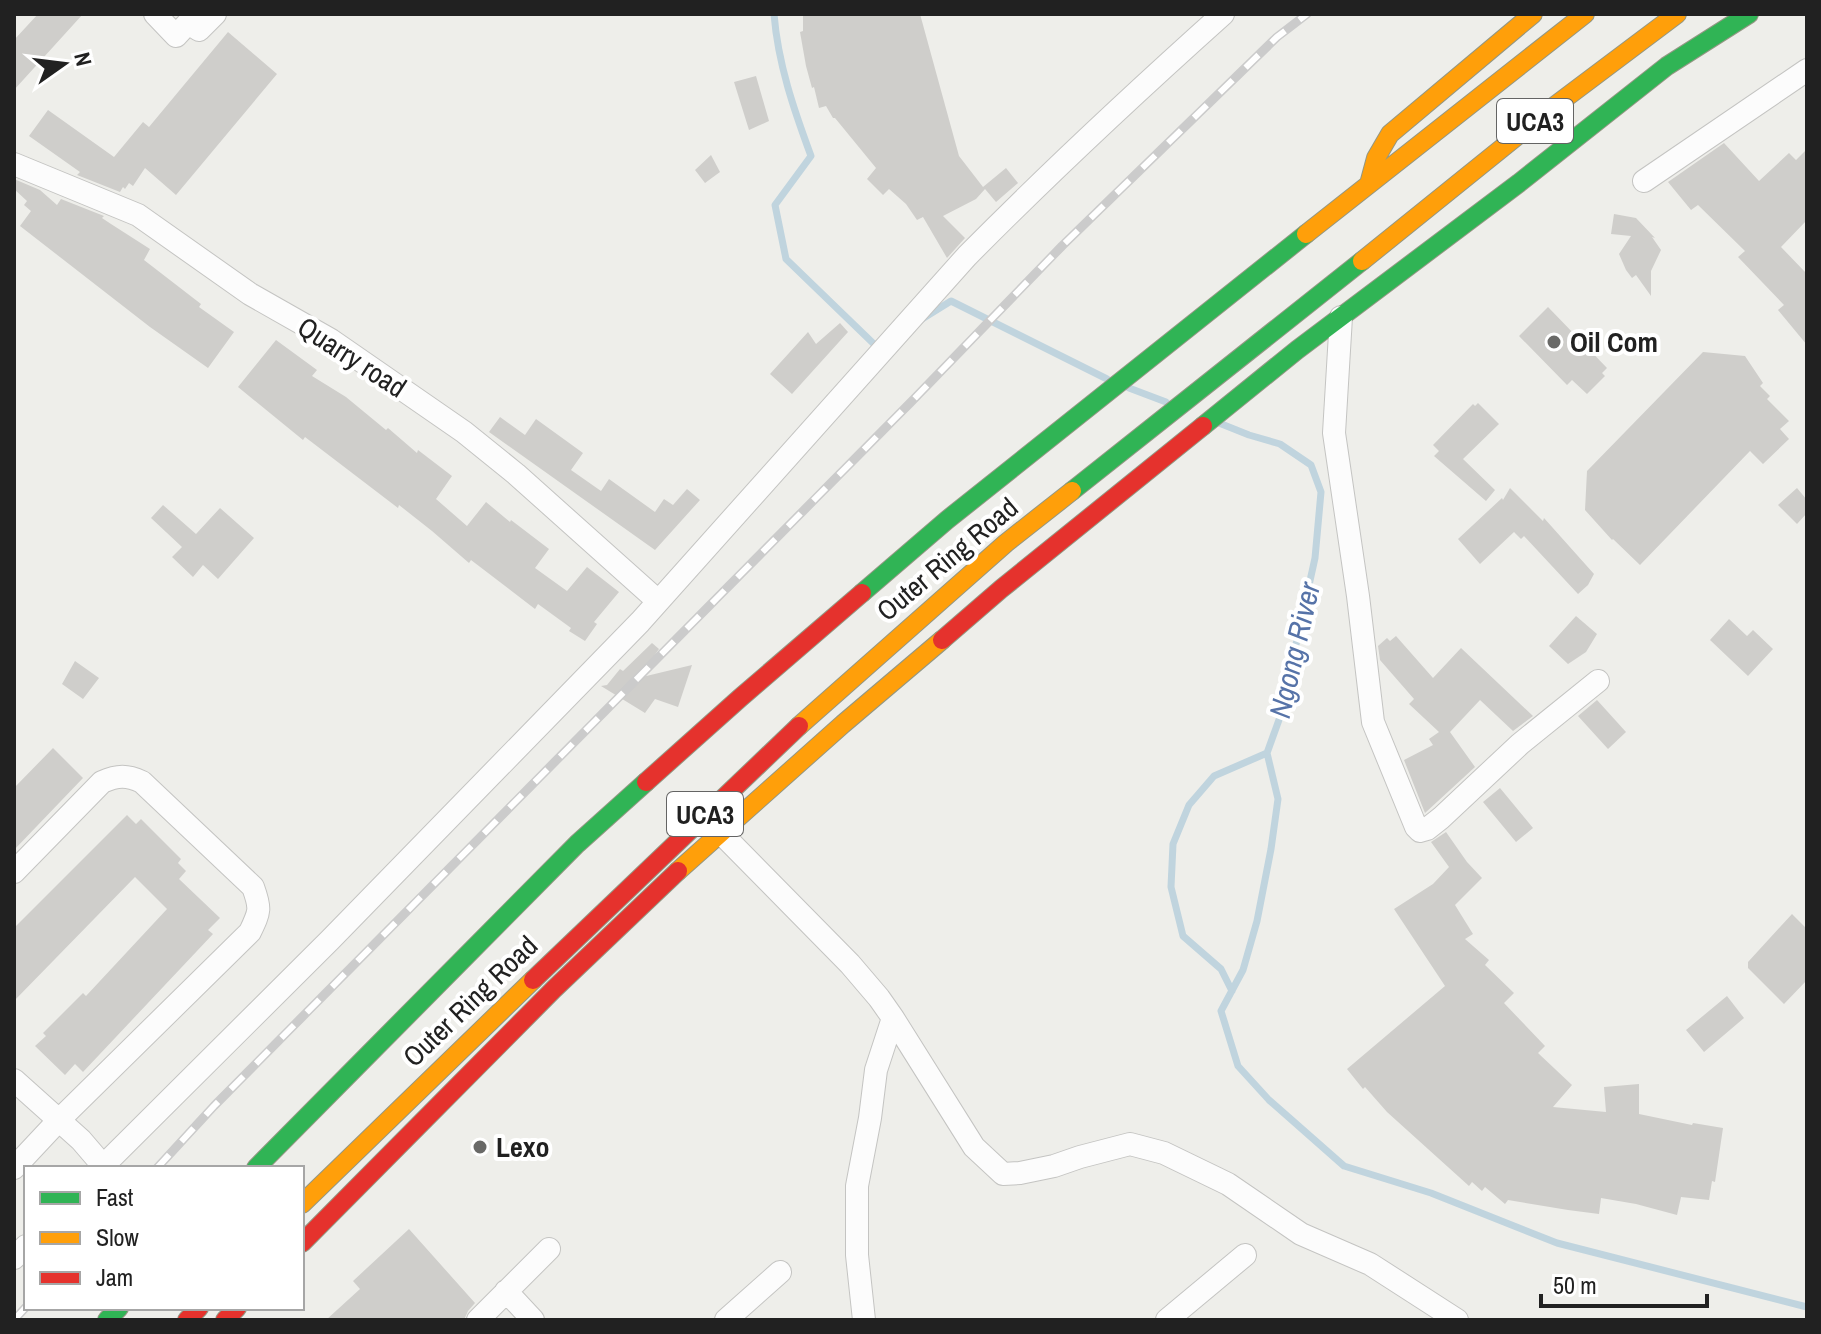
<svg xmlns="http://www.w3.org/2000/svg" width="1821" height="1334" font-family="'Archivo Narrow',sans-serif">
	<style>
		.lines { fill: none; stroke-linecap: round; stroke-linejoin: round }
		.stream { stroke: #c0d4de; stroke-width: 7 }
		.building { fill: #cfcecb }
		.street-casing { stroke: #c4c4c2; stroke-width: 24 }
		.fast-casing { stroke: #939783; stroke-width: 20 }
		.slow-casing { stroke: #939783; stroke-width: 20 }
		.jam-casing { stroke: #939783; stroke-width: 20 }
		.street { stroke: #fcfcfc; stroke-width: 22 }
		.fast { stroke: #30b455; stroke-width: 18 }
		.slow { stroke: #ff9f0a; stroke-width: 18 }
		.jam { stroke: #e5322d; stroke-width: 18 }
		.rail-casing { stroke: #cbcbcb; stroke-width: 9 }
		.rail { stroke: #fff; stroke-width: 6; stroke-dasharray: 18; stroke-linecap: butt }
		.poi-dot { fill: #696967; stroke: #fff; stroke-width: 3 }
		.labels { text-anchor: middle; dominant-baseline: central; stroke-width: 8; stroke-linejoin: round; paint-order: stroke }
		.shield { fill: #fff; stroke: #646464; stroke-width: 2 }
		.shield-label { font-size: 26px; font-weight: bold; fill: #212121 }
		.poi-label { font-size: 28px; font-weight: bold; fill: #212121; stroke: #fff; text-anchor: start }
		.street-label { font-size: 28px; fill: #212121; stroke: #fff }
		.water-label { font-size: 30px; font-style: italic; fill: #5673a8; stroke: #fff }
	</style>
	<rect width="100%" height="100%" fill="#eeeeea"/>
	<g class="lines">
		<path class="stream" d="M 774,14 C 778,64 794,110 811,156 L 775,205 L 786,259 L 876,346 L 880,344
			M 922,319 L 951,301 L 1107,379
			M 1129,388 L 1166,402
			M 1219,423 L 1249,435 L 1280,444 L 1311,465 L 1321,492 L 1315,558 L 1280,717 L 1267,753 L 1278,799 L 1271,849 L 1257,921 L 1243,970 L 1221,1011 L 1238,1066 L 1269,1100 L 1344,1166 L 1431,1193 L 1557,1243 L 1807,1307
			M 1232,991 L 1221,969 L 1183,936 L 1171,887 L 1173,844 L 1189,805 L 1214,776 L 1267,753"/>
	</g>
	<path class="building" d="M 38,14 L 83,14 L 14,90 L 14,40 Z
		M 803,14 L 920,14 L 959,156 L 983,187 L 1006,168 L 1018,183 L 996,202 L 985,189 L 976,199 L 943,216 L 965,238 L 947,258 L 923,217 L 917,220 L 906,204 L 889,189 L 883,195 L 867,179 L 876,168 L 835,118 L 833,118 L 826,106 L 819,108 L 814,87 L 812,88 L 806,66 L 800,32 L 803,31 Z
		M 228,32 L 277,74 L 176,195 L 145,168 L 133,186 L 129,183 L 125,189 L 123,187 L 120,192 L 77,175 L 80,172 L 29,136 L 48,110 L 114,157 L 143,122 L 149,127 Z
		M 756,76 L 769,121 L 749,130 L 734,82 Z
		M 1724,143 L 1759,181 L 1789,153 L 1796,160 L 1807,149 L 1807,220 L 1781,247 L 1807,274 L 1807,345 L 1778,310 L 1784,305 L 1738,257 L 1745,251 L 1698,205 L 1691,210 L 1668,182 Z
		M 711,155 L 720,172 L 705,183 L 695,170 Z
		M 14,179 L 40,190 L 57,205 L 61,199 L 104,216 L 102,218 L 111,224 L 150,249 L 144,260 L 201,304 L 199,307 L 234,332 L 208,368 L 150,327 L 20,226 L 31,211 L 24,205 L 27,201 L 14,189 Z
		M 1614,214 L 1636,218 L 1655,238 L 1652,237 L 1661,250 L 1651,271 L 1651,296 L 1636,275 L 1632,278 L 1626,270 L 1619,254 L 1631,236 L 1611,234 Z
		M 1548,307 L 1607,368 L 1602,373 L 1605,376 L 1587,394 L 1572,380 L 1567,385 L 1519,336 Z
		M 840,323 L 848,332 L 792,394 L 770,374 L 808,332 L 816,344 Z
		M 276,340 L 317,370 L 312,376 L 346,397 L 386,430 L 388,428 L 417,453 L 418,450 L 452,476 L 436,499 L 467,526 L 486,502 L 510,522 L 511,520 L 549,549 L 535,568 L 567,591 L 587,567 L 619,592 L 594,622 L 597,624 L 585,641 L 569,631 L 571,628 L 538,604 L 535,609 L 471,560 L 469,563 L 432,531 L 399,505 L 398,508 L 305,437 L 303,440 L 238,387 Z
		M 1703,352 L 1745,356 L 1763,383 L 1760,386 L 1770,396 L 1767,399 L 1789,421 L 1780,429 L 1789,439 L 1763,464 L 1750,451 L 1640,565 L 1613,539 L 1612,540 L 1585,510 L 1587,471 Z
		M 1478,403 L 1499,424 L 1463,459 L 1495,490 L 1486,501 L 1434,456 L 1439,451 L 1433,445 L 1473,404 L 1475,406 Z
		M 500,417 L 525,435 L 536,419 L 583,453 L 571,470 L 601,491 L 609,479 L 655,512 L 664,499 L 673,505 L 687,489 L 700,500 L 655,550 L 489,432 Z
		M 1510,488 L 1543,521 L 1544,518 L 1594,574 L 1588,585 L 1578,594 L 1524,536 L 1521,539 L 1514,532 L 1480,564 L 1458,539 L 1502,498 L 1503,500 Z
		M 1797,488 L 1807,500 L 1807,513 L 1797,524 L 1778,505 Z
		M 163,505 L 196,534 L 220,508 L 254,538 L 218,579 L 203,565 L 193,577 L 172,557 L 182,547 L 151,518 Z
		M 1576,616 L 1597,634 L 1586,652 L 1568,664 L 1549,646 Z
		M 1729,619 L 1747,636 L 1753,630 L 1773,649 L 1748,676 L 1710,640 Z
		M 1396,636 L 1433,678 L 1461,648 L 1533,716 L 1513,731 L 1480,700 L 1450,732 L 1475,767 L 1425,813 L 1404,760 L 1433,745 L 1429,739 L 1439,732 L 1409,704 L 1414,699 L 1380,660 L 1378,646 L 1387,638 L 1390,641 Z
		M 652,643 L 659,649 L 638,678 L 692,665 L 678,707 L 655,699 L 645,713 L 601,686 L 607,685 L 620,669 L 623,671 Z
		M 75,661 L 99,678 L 83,699 L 62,684 Z
		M 1597,700 L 1626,732 L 1608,749 L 1578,716 Z
		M 53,748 L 83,778 L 14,850 L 14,788 Z
		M 1500,788 L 1533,828 L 1516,842 L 1483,802 Z
		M 127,815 L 136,824 L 141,819 L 181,859 L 178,863 L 186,871 L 179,879 L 220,918 L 208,930 L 213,934 L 83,1072 L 75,1064 L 65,1075 L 35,1046 L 46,1036 L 43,1033 L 83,993 L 86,996 L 167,909 L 135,877 L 14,1001 L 14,928 Z
		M 1446,832 L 1467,862 L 1482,878 L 1455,905 L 1473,934 L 1465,939 L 1489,960 L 1485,965 L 1514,993 L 1504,1003 L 1545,1046 L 1538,1053 L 1572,1085 L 1553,1107 L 1606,1112 L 1604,1087 L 1639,1084 L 1639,1114 L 1692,1125 L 1693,1123 L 1723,1128 L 1715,1182 L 1712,1181 L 1709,1200 L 1681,1197 L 1677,1215 L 1636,1204 L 1601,1198 L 1599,1214 L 1568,1210 L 1508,1200 L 1505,1204 L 1485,1187 L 1482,1191 L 1472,1182 L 1469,1186 L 1387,1112 L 1365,1087 L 1363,1089 L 1347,1069 L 1445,986 L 1394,909 L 1433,884 L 1449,867 L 1431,842 Z
		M 1792,914 L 1807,929 L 1807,980 L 1784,1004 L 1748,968 L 1748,962 Z
		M 1727,996 L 1744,1018 L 1704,1052 L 1686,1030 Z
		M 409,1229 L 475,1303 L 468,1311 L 464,1320 L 326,1320 L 360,1289 L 353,1281 Z"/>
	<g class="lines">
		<defs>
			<path id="street" d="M 155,14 L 176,36 L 188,23 L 199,30 L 215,14
				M 14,164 L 138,215 L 250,294 L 331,340 L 464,432 L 516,474 L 658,601
				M 1644,181 L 1807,70
				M 1341,317 L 1334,433 L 1358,596 L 1373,722 L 1416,827 L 1420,831 L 1427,829 L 1441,818 L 1520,744 L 1598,681
				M 721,833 L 850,964 L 879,998 L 893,1018 L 876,1070 L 870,1118 L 857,1186 L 857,1255 L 864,1320
				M 14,872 L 102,782 C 118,775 127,775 142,782 L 253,887 C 261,909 260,911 250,932 L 58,1121 L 14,1168
				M 893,1018 L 974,1147 L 1003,1174 L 1020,1173 L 1054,1166 L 1080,1157 L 1130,1144 L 1164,1153 L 1228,1184 L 1301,1234 L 1370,1264 L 1457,1320
				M 14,1080 L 81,1140 L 105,1168
				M 101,1168 L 330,940 L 640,622 L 967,256 C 1049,173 1136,92 1223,14
				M 14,1258 L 26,1246
				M 506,1291 L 533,1320
				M 478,1320 L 549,1249
				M 726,1320 L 780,1272
				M 1167,1320 L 1245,1255"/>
			<path id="fast" d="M 1203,426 L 1297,350 L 1519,183 L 1667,66 L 1749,14
				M 1072,491 L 1362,261
				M 862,593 L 947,520 L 1306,234
				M 256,1168 L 577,844 L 646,782
				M 107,1320 L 119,1308"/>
			<path id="slow" d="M 1369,184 L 1376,158 L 1390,134 L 1533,14
				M 1306,234 L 1585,14
				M 1362,261 L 1548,111 L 1677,14
				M 799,726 L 1006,543 L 1072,491
				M 678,871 L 843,724 L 942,640
				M 302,1204 L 533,980"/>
			<path id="jam" d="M 942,640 L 1001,589 L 1203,426
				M 646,782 L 740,698 L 862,593
				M 533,980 L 799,726
				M 302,1243 L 554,989 L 678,871
				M 187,1320 L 199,1308
				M 225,1320 L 237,1308"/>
		</defs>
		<use href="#street" class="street-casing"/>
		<use href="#fast" class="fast-casing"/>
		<use href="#slow" class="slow-casing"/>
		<use href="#jam" class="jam-casing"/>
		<use href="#street" class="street"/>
		<use href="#fast" class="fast"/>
		<use href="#slow" class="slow"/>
		<use href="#jam" class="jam"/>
		<defs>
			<path id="rail" d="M 157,1168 L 214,1106 L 913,400 L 1062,246 L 1277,37 L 1307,14
				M 14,1320 L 26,1307"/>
		</defs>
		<use href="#rail" class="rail-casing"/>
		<use href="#rail" class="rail"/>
	</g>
	<g class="poi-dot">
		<circle cx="1554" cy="342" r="8"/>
		<circle cx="480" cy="1147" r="8"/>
	</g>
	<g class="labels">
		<g class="shield">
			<rect x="1497" y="99" width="76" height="44" rx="6"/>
			<rect x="667" y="792" width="76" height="44" rx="6"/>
		</g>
		<g class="shield-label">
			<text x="1535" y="121">UCA3</text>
			<text x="705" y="814">UCA3</text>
		</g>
		<g class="poi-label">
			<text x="1570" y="342">Oil Com</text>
			<text x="496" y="1147">Lexo</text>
		</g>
		<g class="street-label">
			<text transform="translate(352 357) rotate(33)">Quarry road</text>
			<text transform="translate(947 559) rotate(-40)">Outer Ring Road</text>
			<text transform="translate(470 1001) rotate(-44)">Outer Ring Road</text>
		</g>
		<g class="water-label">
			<text transform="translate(1294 650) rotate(-77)">Ngong River</text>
		</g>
	</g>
	<rect width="1821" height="1334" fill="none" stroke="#212121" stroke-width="32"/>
	<rect x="24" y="1166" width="280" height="144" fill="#ffffff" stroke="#a6a6a6" stroke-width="2"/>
	<rect x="40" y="1192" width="40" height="12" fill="#30b455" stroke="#a6a6a6" stroke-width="2"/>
	<text x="96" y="1206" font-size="24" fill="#212121">Fast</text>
	<rect x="40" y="1232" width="40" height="12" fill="#ff9f0a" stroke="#a6a6a6" stroke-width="2"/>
	<text x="96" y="1246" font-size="24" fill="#212121">Slow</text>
	<rect x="40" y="1272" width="40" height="12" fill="#e5322d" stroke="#a6a6a6" stroke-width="2"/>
	<text x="96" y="1286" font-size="24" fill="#212121">Jam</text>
	<g transform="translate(64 64) rotate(76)" stroke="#ffffff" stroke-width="6" paint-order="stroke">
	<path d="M0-6L14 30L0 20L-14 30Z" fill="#212121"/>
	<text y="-12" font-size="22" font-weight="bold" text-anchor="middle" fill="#212121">N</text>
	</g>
	<path d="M1541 1294v12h166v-12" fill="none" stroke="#212121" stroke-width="4"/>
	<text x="1553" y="1294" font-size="24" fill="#212121" stroke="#ffffff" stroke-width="6" paint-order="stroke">50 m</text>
</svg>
